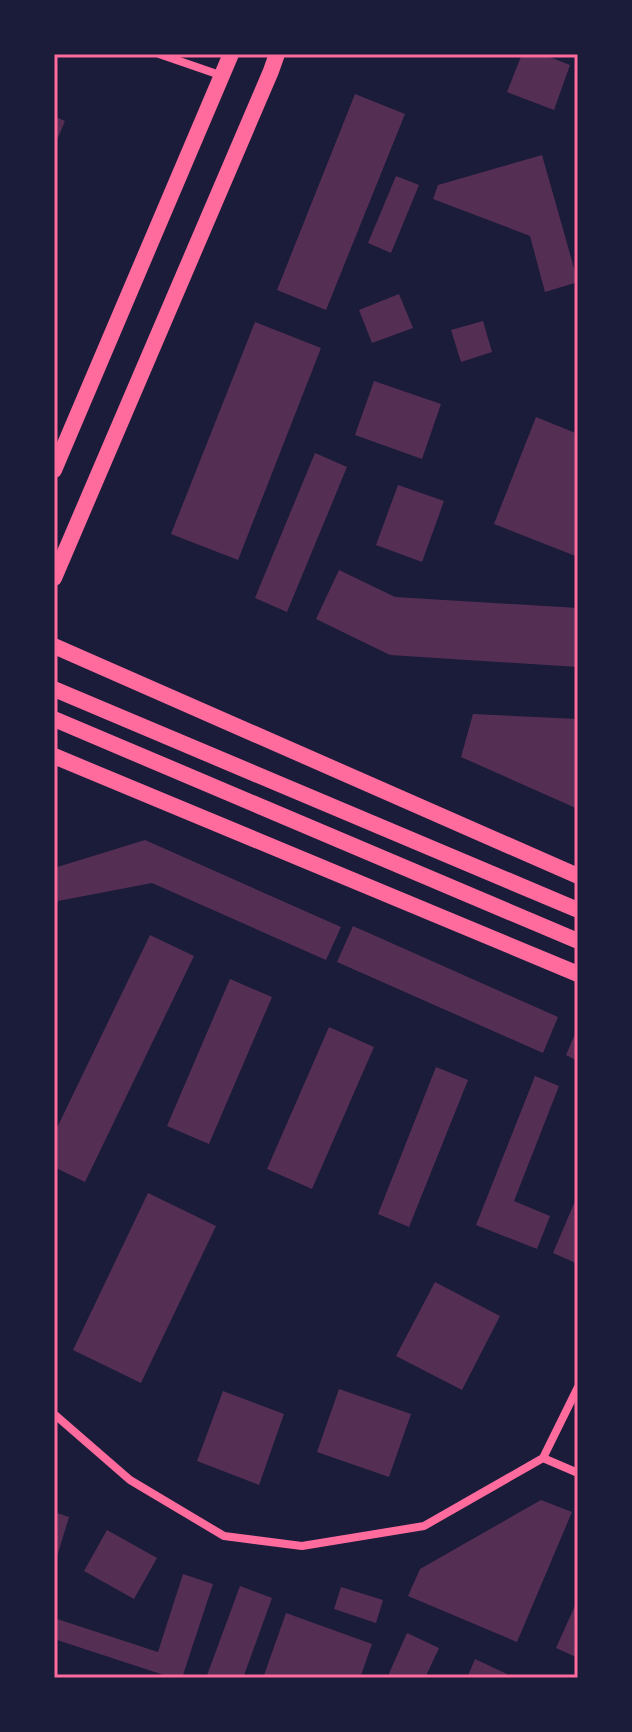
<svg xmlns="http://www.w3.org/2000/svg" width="632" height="1732" font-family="'Noto Serif',serif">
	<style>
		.building { fill: #542f53 }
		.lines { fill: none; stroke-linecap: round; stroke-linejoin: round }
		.minor { stroke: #ff6b9d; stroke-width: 8 }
		.primary { stroke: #ff6b9d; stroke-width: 16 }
		.neatline { fill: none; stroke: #ff6b9d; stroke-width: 3 }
	</style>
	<rect width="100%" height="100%" fill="#1b1b3a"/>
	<path class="building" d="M 522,54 L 542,54 L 570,65 L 554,110 L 507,92 Z
		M 355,94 L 405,114 L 326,310 L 277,290 Z
		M 54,116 L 65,121 L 54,147 Z
		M 542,155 L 578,282 L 545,292 L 530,236 L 433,199 L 438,185 Z
		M 396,176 L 419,185 L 391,253 L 368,243 Z
		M 399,294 L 413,328 L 372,343 L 359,310 Z
		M 483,321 L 492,352 L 461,362 L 451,330 Z
		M 255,322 L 321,348 L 238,560 L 171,534 Z
		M 374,381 L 441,404 L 422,459 L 355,435 Z
		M 536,417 L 578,434 L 578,557 L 494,524 Z
		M 315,453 L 347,467 L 287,612 L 255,598 Z
		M 398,485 L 444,501 L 422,562 L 376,545 Z
		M 339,570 L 395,597 L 578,608 L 578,667 L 390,655 L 316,619 Z
		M 473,714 L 578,719 L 578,809 L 461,757 Z
		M 145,840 L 341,927 L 326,960 L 152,883 L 58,901 L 54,910 L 54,868 Z
		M 353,926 L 558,1017 L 543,1053 L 337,962 Z
		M 150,935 L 194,956 L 85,1182 L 54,1167 L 54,1134 Z
		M 230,979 L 272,997 L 209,1144 L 167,1126 Z
		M 329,1027 L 374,1047 L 312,1189 L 267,1169 Z
		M 578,1027 L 578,1061 L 566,1055 Z
		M 436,1067 L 468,1080 L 409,1227 L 378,1214 Z
		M 535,1076 L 559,1086 L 514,1201 L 550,1216 L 537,1249 L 476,1225 Z
		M 148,1193 L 216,1226 L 141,1383 L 73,1350 Z
		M 578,1194 L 578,1264 L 553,1253 Z
		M 435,1282 L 500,1316 L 462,1390 L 396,1356 Z
		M 339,1389 L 411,1414 L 389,1477 L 317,1452 Z
		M 223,1391 L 284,1414 L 259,1485 L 197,1461 Z
		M 541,1500 L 572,1512 L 517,1642 L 408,1596 L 420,1569 Z
		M 54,1512 L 69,1517 L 55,1563 L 54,1562 Z
		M 107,1530 L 157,1558 L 134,1599 L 84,1571 Z
		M 183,1574 L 213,1584 L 182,1678 L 173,1678 L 54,1639 L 54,1618 L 158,1652 Z
		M 240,1586 L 272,1598 L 243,1678 L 206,1678 Z
		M 341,1587 L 383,1600 L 376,1623 L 334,1609 Z
		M 578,1599 L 578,1658 L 556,1648 Z
		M 286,1613 L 372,1644 L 360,1678 L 263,1678 Z
		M 407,1633 L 439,1648 L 425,1678 L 387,1678 Z
		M 475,1659 L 507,1674 L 505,1678 L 467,1678 Z"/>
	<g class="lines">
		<path class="minor" d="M 159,54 L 217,74
			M 54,1414 L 130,1480 L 224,1536 L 302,1546 L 424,1526 L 543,1458 L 578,1387
			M 543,1458 L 578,1473"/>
		<path class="primary" d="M 54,470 L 231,54
			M 54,578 L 271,71 L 277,54
			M 54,646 L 578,876
			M 54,689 L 578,910
			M 54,719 L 578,941
			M 54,756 L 578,974"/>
	</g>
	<rect width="632" height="1732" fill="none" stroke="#1b1b3a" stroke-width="112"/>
	<rect x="56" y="56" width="520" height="1620" class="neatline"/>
</svg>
